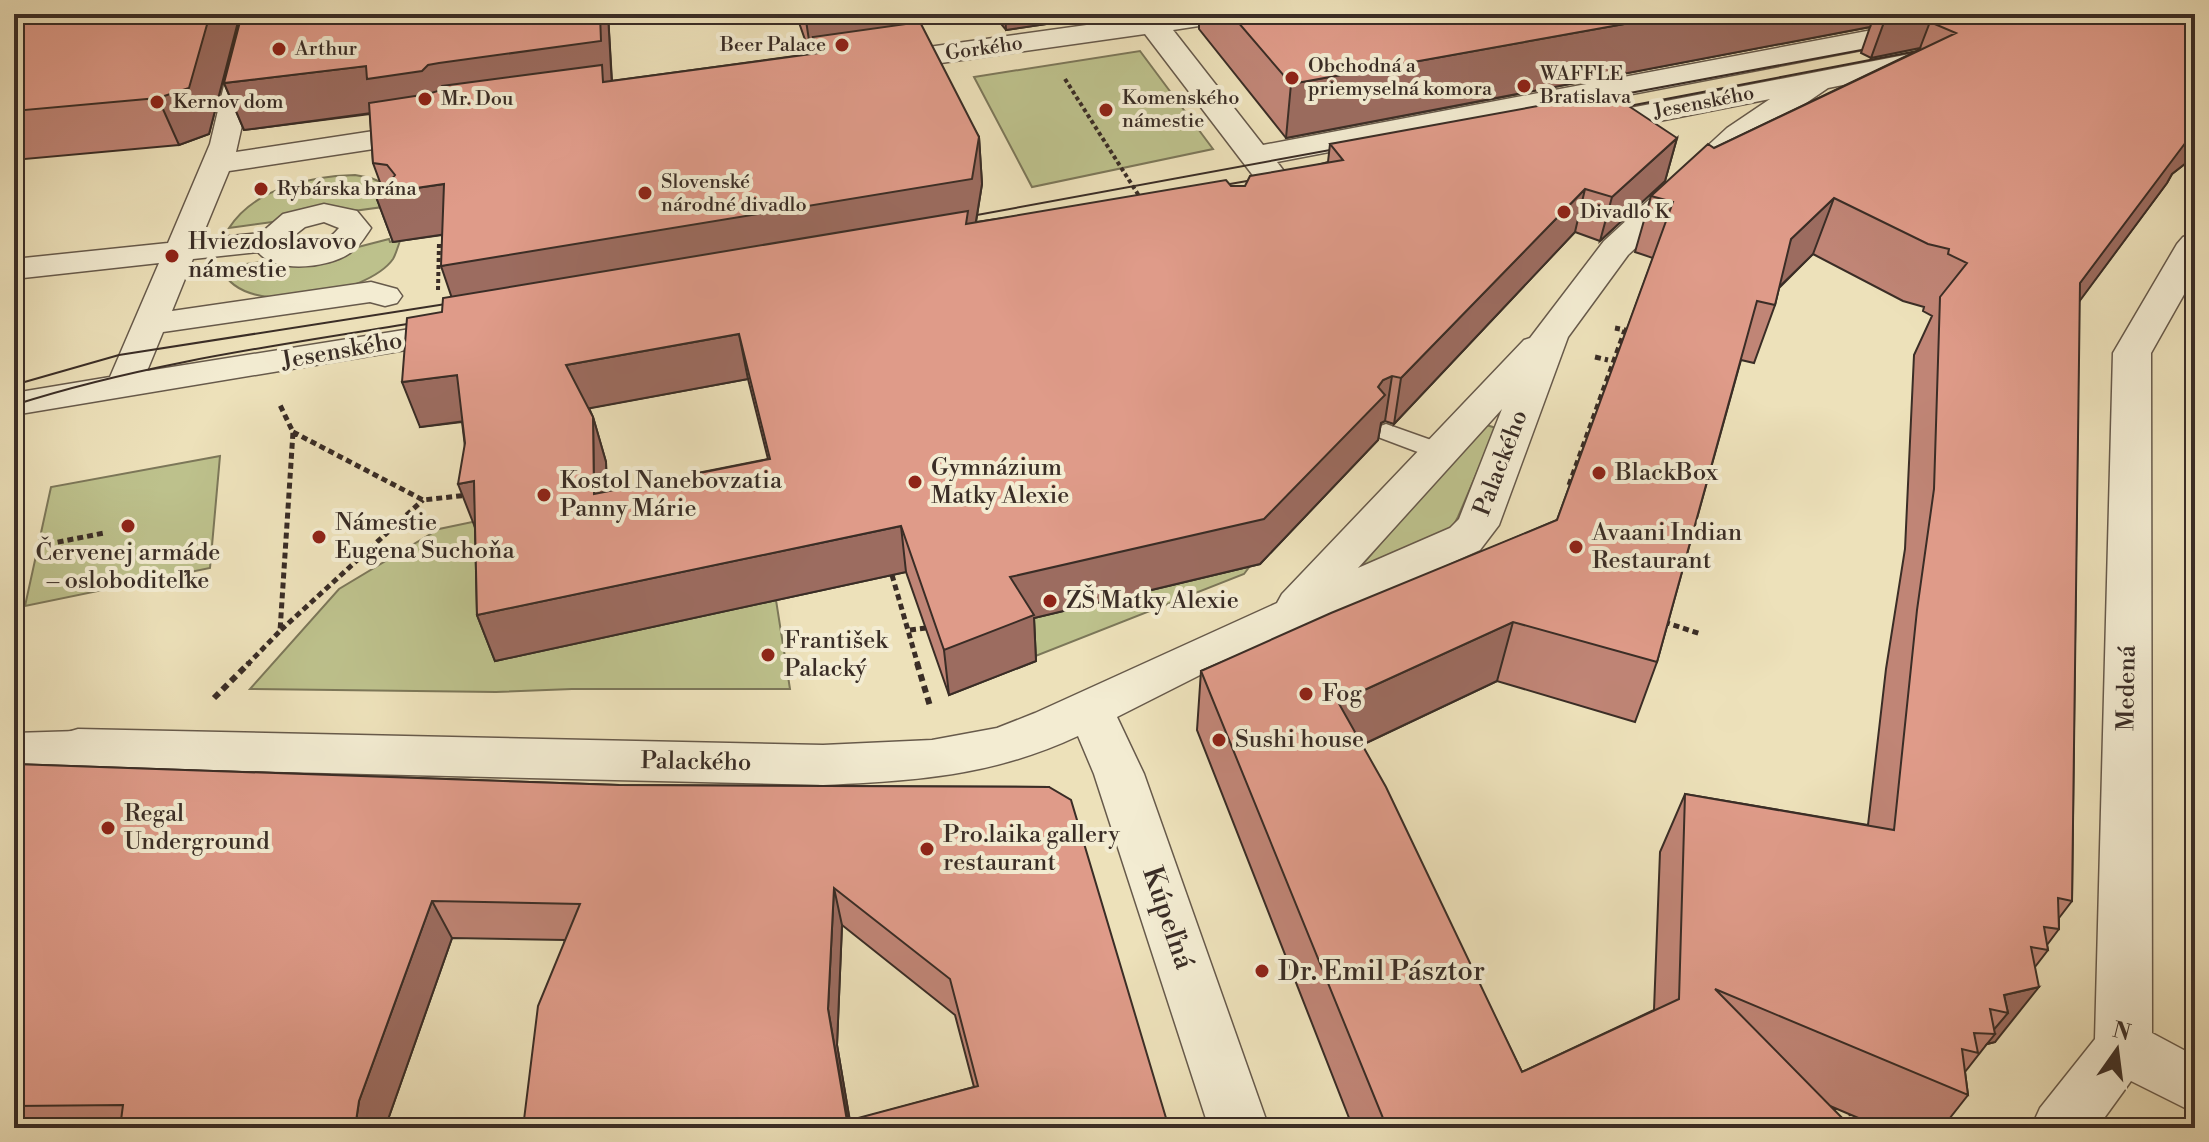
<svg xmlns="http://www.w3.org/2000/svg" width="2209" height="1142" font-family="'Libre Bodoni',serif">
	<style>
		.green { fill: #bdc18c; stroke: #7c7759; stroke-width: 2 }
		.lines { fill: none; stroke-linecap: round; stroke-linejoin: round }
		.service-casing { stroke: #675a4b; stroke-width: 3 }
		.pedestrian-casing { stroke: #675a4b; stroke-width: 3 }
		.minor-casing { stroke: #675a4b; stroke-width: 3 }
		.path-far2 { stroke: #3a2d26; stroke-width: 4; stroke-dasharray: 4 3; stroke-linecap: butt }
		.path-far1 { stroke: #3a2d26; stroke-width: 5; stroke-dasharray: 6 4; stroke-linecap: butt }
		.path { stroke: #3a2d26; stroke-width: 6; stroke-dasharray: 7 5; stroke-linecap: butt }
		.service { fill: #f3ecd2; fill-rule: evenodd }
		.pedestrian { fill: #f3ecd2; fill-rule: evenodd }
		.minor { fill: #f3ecd2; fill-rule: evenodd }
		.tram { stroke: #3a2d26; stroke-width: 2 }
		.wall { fill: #c08576; stroke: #3a2d26; stroke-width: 2; fill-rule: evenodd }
		.shaded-wall { fill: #9c6c60; stroke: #3a2d26; stroke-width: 2 }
		.building { fill: #df9b89; stroke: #3a2d26; stroke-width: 2; fill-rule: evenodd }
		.poi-dot { fill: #8f2418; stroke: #f3ecd2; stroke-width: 3 }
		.labels { text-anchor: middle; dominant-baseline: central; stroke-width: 8; stroke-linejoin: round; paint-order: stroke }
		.far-poi-label { font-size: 20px; fill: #3a2d26; stroke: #f3ecd2; text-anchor: start }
		.far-street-label { font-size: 20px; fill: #3a2d26; stroke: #f3ecd2 }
		.poi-label { font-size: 24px; fill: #3a2d26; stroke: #f3ecd2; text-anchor: start }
		.street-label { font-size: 24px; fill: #3a2d26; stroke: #f3ecd2 }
		.near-street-label { font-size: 28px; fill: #3a2d26; stroke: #f3ecd2 }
		.near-poi-label { font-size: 28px; fill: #3a2d26; stroke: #f3ecd2; text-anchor: start }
	</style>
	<rect width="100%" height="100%" fill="#ede1ba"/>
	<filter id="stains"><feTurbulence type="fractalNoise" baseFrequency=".0025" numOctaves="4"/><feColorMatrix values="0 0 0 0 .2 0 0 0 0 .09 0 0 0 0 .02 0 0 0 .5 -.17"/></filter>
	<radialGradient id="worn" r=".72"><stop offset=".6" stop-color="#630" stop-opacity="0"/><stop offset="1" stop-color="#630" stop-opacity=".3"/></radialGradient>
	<path class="green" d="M 1140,51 L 1213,149 L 1032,187 L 974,77 Z
		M 355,175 L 371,178 L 393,187 L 390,206 L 229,228 C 255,188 310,176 355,175 Z
		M 389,239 L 390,242 L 400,241 C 398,246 396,254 393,259 C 368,295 244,319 223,271 L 223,267 L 270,261 L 296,263 Z
		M 1483,424 L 1496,428 L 1458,517 L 1444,543 L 1350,579 Z
		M 220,456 L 210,568 L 25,606 L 51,487 Z
		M 477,521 L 776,600 L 790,689 L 572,689 L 496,692 L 250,689 L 339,589 L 439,529 Z
		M 1250,566 L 1244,574 L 1033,657 L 1015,622 Z"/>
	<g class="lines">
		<defs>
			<path id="service" d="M 1386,424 L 1448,446 L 1451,452 L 1448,458 L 1439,460 L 1378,437 L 1374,432 L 1378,427 Z"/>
			<path id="pedestrian" d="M 241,14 L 267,14 L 236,152 L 426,123 L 436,126 L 441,132 L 436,138 L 426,141 L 229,171 L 201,239 L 261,233 L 283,214 L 324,204 L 357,211 L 371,228 C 365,237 359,247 350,253 C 329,268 275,274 258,252 L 193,259 L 172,311 L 371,282 L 397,289 L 402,296 L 397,303 L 385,306 L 370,302 L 163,332 L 147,371 L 460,321 L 472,324 L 477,331 L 472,338 L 460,341 L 14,415 L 14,393 L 110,377 L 159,263 L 14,279 L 14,259 L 168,243 L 210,144 ZM 324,222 L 339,228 C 326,244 308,251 288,245 L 287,241 L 305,227 Z
				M 78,731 L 94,736 L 100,748 L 94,760 L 78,765 L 14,767 L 14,733 Z"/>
			<path id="minor" d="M 1166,14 L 1242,14 L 1238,20 L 1173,30 L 1263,145 L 1957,14 L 2017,14 L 2013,20 L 2003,23 L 1277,162 L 1290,179 L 1285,186 L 1273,189 L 1261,186 L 1145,34 L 878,72 L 867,69 L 863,63 L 867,57 L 878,54 Z
				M 1936,49 L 1947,52 L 1951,58 L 1947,64 L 1828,88 L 1749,142 L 1628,255 L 1568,337 L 1499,525 L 1480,550 L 1202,674 L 1117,717 L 1144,774 L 1269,1128 L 1209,1128 L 1094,774 L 1078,736 C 993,776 914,781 823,785 L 78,767 L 61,762 L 54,748 L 61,734 L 78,729 L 823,745 L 932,740 L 997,728 L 1035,713 L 1277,603 L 1282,594 L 1524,340 L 1530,338 L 1604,241 L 1727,128 L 1770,99 L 1584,136 L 1573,133 L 1568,126 L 1573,119 ZM 1502,409 L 1459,519 L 1450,528 L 1358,568 Z
				M 2195,233 L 2195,275 L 2151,353 L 2152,1033 L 2195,1056 L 2195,1113 L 2131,1081 L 2097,1128 L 2031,1128 L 2040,1108 L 2095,1039 L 2113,353 L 2177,244 L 2183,237 Z"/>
		</defs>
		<use href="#service" class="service-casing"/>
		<use href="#pedestrian" class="pedestrian-casing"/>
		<use href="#minor" class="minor-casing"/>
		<path class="path-far2" d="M 1065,79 L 1141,199
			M 438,290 L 439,243"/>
		<path class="path-far1" d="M 1595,357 L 1608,360
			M 293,432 L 423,500 L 468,495
			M 1569,485 L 1625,330 L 1615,328
			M 38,546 L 104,533
			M 892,575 L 918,665
			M 1664,622 L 1701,634
			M 281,630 L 423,500
			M 910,630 L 926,628
			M 247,665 L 280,631 L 293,432 L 279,403"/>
		<path class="path" d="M 917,663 L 930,706
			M 214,698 L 249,663
			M 1851,1109 L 1853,1128"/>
		<use href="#service" class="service"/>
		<use href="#pedestrian" class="pedestrian"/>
		<use href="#minor" class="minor"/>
		<path class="tram" d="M 1592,100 L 1883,46
			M 1608,110 L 1938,47
			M 1207,188 L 1270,177
			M 955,219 L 1352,146
			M 14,385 L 119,355 L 465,301
			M 14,405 C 148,362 287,344 426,321"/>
	</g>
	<path class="wall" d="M 14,14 L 240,14 L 209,134 L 179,145 L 14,160 Z
		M 242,14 L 608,14 L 612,81 L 810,54 L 796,14 L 911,14 L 912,23 L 979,137 L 982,184 L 976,222 L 1231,186 L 1245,186 L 1328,162 L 1330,144 L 1677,138 L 1665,181 L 1600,241 L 1575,232 L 1394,424 L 1385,421 L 1381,423 L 1378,440 L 1260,564 L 1034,618 L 1036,661 L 949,695 L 906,572 L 495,661 L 477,615 L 475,529 L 462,422 L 420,427 L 442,312 L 452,296 L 442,235 L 393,242 L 375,194 L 381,185 L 373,163 L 370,114 L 244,130 L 224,83 ZM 748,379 L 768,459 L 607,491 L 606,462 L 593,417 L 589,408 Z
		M 993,14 L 1114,14 L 1006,30 Z
		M 1199,14 L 2195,14 L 2195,156 L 2172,174 L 2167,183 L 2079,301 L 2072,901 L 2059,918 L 2059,929 L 2047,945 L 2048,950 L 2035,967 L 1995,1042 L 1987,1044 L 1965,1072 L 1968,1095 L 1942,1128 L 1882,1128 L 1830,1106 L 1852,1128 L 1353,1128 L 1197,730 L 1201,671 L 1557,520 L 1653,258 L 1635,252 L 1651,196 L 1714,148 L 1919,50 L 1920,48 L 1871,58 L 1861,53 L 1870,27 L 1286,138 L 1199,29 ZM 1813,254 L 1903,301 L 1924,307 L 1923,311 L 1932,316 L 1914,355 L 1905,549 L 1886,669 L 1868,825 L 1685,794 L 1660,852 L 1654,1010 L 1522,1072 L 1362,745 L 1497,681 L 1635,722 L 1657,662 L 1741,360 L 1754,363 L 1775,305 L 1779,288 Z
		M 2195,363 L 2195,708 L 2185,705 L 2186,537 L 2193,526 L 2185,379 Z
		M 14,764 L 619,785 L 1049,787 L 1169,1128 L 523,1128 L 565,940 L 452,938 L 385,1128 L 14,1128 ZM 842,925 L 955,1015 L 974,1087 L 850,1121 L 837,1045 Z"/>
	<path class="shaded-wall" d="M 210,14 L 240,14 L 209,134 L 179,145 L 158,98 Z
		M 600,14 L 608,14 L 612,87 L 379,112 L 244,130 L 224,83 L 366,66 Z
		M 805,14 L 911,14 L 914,46 L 813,37 L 816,59 L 812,60 Z
		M 1005,14 L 1114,14 L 1006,30 Z
		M 1680,14 L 1875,14 L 1870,27 L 1286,138 L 1291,84 Z
		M 1887,14 L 2074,14 L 1930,22 L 1920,48 L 1871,58 Z
		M 2195,124 L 2195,156 L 2172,174 L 2167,183 L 2050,341 L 2080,283 Z
		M 979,137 L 982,184 L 975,227 L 458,316 L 441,266 Z
		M 1677,138 L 1665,181 L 1600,241 L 1612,197 Z
		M 444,184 L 460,232 L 393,242 L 375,194 Z
		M 1585,189 L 1575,232 L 1394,424 L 1401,378 Z
		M 1834,198 L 1813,254 L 1770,296 L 1791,239 Z
		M 739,334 L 748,379 L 580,410 L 566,365 Z
		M 457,375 L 473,420 L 420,427 L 402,382 Z
		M 1392,376 L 1385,421 L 1381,423 L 1378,440 L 1260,564 L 1034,618 L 1036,661 L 949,695 L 944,650 L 1010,577 L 1378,387 L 1383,380 Z
		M 593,417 L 606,462 L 608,539 L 594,494 Z
		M 474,481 L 476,530 L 458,484 Z
		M 901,526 L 906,572 L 495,661 L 477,615 Z
		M 1513,622 L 1497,681 L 1328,761 L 1338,702 Z
		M 834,888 L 842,925 L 837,1045 L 851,1128 L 849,1128 L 828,1009 Z
		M 432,901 L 452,938 L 385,1128 L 355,1128 L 359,1101 Z
		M 2039,987 L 1995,1042 L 1987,1044 L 1995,1034 L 1991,1033 L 2008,1013 L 2004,995 Z
		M 14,1113 L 29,1128 L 14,1128 Z"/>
	<path class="building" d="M 14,14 L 210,14 L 189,88 L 158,98 L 14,111 Z
		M 242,14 L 600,14 L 601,41 L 439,63 L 428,65 L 422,71 L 367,79 L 366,66 L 224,83 Z
		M 1231,14 L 1680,14 L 1291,84 Z
		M 1972,14 L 2195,14 L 2195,124 L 2193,126 L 2195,126 L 2195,130 L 2080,283 L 2072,901 L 2058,898 L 2059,929 L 2044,927 L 2048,950 L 2031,947 L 2039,987 L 2004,995 L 2008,1013 L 1990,1009 L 1995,1034 L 1974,1033 L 1978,1053 L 1962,1049 L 1968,1095 L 1715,989 L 1852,1128 L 1387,1128 L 1201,671 L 1331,613 L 1557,520 L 1673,202 L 1651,196 L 1708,144 L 1714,148 L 1956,33 L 1930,22 ZM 1834,198 L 1928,244 L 1949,249 L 1948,254 L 1967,263 L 1940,297 L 1934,489 L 1917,610 L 1894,830 L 1685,794 L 1679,999 L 1522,1072 L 1386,787 L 1338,702 L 1513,622 L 1657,662 L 1757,301 L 1775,305 L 1791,239 Z
		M 920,22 L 979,137 L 972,179 L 441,266 L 444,184 L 375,194 L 375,186 L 387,185 L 395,175 L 387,165 L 373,163 L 369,103 L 428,94 L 438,91 L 442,86 L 602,65 L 603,82 L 819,53 L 813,37 Z
		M 1609,93 L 1677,138 L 1612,197 L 1585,189 L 1401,378 L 1392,376 L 1383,380 L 1378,387 L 1385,395 L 1264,519 L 1010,577 L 1034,615 L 944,650 L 901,526 L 477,615 L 474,481 L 458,484 L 465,443 L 457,375 L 402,382 L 407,318 L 442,312 L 443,298 L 968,211 L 966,224 L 1226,180 L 1231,186 L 1245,186 L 1250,176 L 1343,160 L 1330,144 ZM 739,334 L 770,459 L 594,494 L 593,417 L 566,365 Z
		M 14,764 L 619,785 L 1049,787 L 1071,800 L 1169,1128 L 523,1128 L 538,1006 L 580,904 L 432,901 L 359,1101 L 355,1128 L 120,1128 L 123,1105 L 14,1106 ZM 834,888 L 950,979 L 978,1086 L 847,1121 L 828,1009 Z"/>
	<g class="poi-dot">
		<circle cx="842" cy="45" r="8"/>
		<circle cx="279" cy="49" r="8"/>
		<circle cx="1292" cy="78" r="8"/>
		<circle cx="1524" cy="86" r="8"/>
		<circle cx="425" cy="99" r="8"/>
		<circle cx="157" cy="102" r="8"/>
		<circle cx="1106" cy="110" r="8"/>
		<circle cx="261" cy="189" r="8"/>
		<circle cx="645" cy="193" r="8"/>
		<circle cx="1564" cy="212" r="8"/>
		<circle cx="172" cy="256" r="8"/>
		<circle cx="1599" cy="473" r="8"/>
		<circle cx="915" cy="482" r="8"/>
		<circle cx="544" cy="495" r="8"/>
		<circle cx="128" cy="526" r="8"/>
		<circle cx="319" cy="537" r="8"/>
		<circle cx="1576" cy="547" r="8"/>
		<circle cx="1050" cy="601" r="8"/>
		<circle cx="768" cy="655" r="8"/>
		<circle cx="1306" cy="694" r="8"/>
		<circle cx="1219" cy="740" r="8"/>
		<circle cx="108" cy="828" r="8"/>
		<circle cx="927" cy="849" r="8"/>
		<circle cx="1262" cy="971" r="8"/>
	</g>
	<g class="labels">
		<g class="far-poi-label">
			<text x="826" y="45" text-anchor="end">Beer Palace</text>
			<text x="295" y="49">Arthur</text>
			<text x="1308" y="66">Obchodná a<tspan x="1308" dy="23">priemyselná komora</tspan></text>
			<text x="1540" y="74">WAFFLE<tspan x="1540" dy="23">Bratislava</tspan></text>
			<text x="1122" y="98">Komenského<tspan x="1122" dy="23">námestie</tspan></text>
			<text x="441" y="99">Mr. Dou</text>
			<text x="173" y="102">Kernov dom</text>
			<text x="661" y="182">Slovenské<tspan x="661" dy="23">národné divadlo</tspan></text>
			<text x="277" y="189">Rybárska brána</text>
			<text x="1580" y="212">Divadlo K</text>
		</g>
		<g class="far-street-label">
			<text transform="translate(984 49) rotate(-8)">Gorkého</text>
			<text transform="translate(1704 103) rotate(-11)">Jesenského</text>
		</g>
		<g class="poi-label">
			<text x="188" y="242">Hviezdoslavovo<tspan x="188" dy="28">námestie</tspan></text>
			<text x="931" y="468">Gymnázium<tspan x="931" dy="28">Matky Alexie</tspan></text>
			<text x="1615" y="473">BlackBox</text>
			<text x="560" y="481">Kostol Nanebovzatia<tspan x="560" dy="28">Panny Márie</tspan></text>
			<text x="335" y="523">Námestie<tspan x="335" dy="28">Eugena Suchoňa</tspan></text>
			<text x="1592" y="533">Avaani Indian<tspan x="1592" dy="28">Restaurant</tspan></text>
			<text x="128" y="553" text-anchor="middle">Červenej armáde<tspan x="128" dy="28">– osloboditeľke</tspan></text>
			<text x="1066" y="601">ZŠ Matky Alexie</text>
			<text x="784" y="641">František<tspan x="784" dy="28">Palacký</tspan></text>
			<text x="1322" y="694">Fog</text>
			<text x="1235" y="740">Sushi house</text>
			<text x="124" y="814">Regal<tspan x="124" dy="28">Underground</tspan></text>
			<text x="943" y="835">Pro.laika gallery<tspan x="943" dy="28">restaurant</tspan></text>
		</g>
		<g class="street-label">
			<text transform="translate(342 351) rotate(-10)">Jesenského</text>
			<text transform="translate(1501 463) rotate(-69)">Palackého</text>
			<text transform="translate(2127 688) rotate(-89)">Medená</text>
			<text transform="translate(696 762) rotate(1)">Palackého</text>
		</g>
		<g class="near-street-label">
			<text transform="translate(1168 918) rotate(71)">Kúpeľná</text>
		</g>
		<g class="near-poi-label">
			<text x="1278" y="971">Dr. Emil Pásztor</text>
		</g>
	</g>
	<rect width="2209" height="1142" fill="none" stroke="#ede1ba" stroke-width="48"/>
	<rect x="16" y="16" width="2177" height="1110" fill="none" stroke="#3a2d26" stroke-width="4"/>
	<rect x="24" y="24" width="2161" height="1094" fill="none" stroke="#3a2d26" stroke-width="2"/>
	<g transform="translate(2117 1050) rotate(14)" stroke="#f3ecd2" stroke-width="6" paint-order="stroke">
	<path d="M0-6L14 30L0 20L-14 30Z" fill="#3a2d26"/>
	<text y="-12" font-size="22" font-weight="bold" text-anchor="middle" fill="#3a2d26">N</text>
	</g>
	<rect width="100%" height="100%" filter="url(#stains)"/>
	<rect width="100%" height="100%" fill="url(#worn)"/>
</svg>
